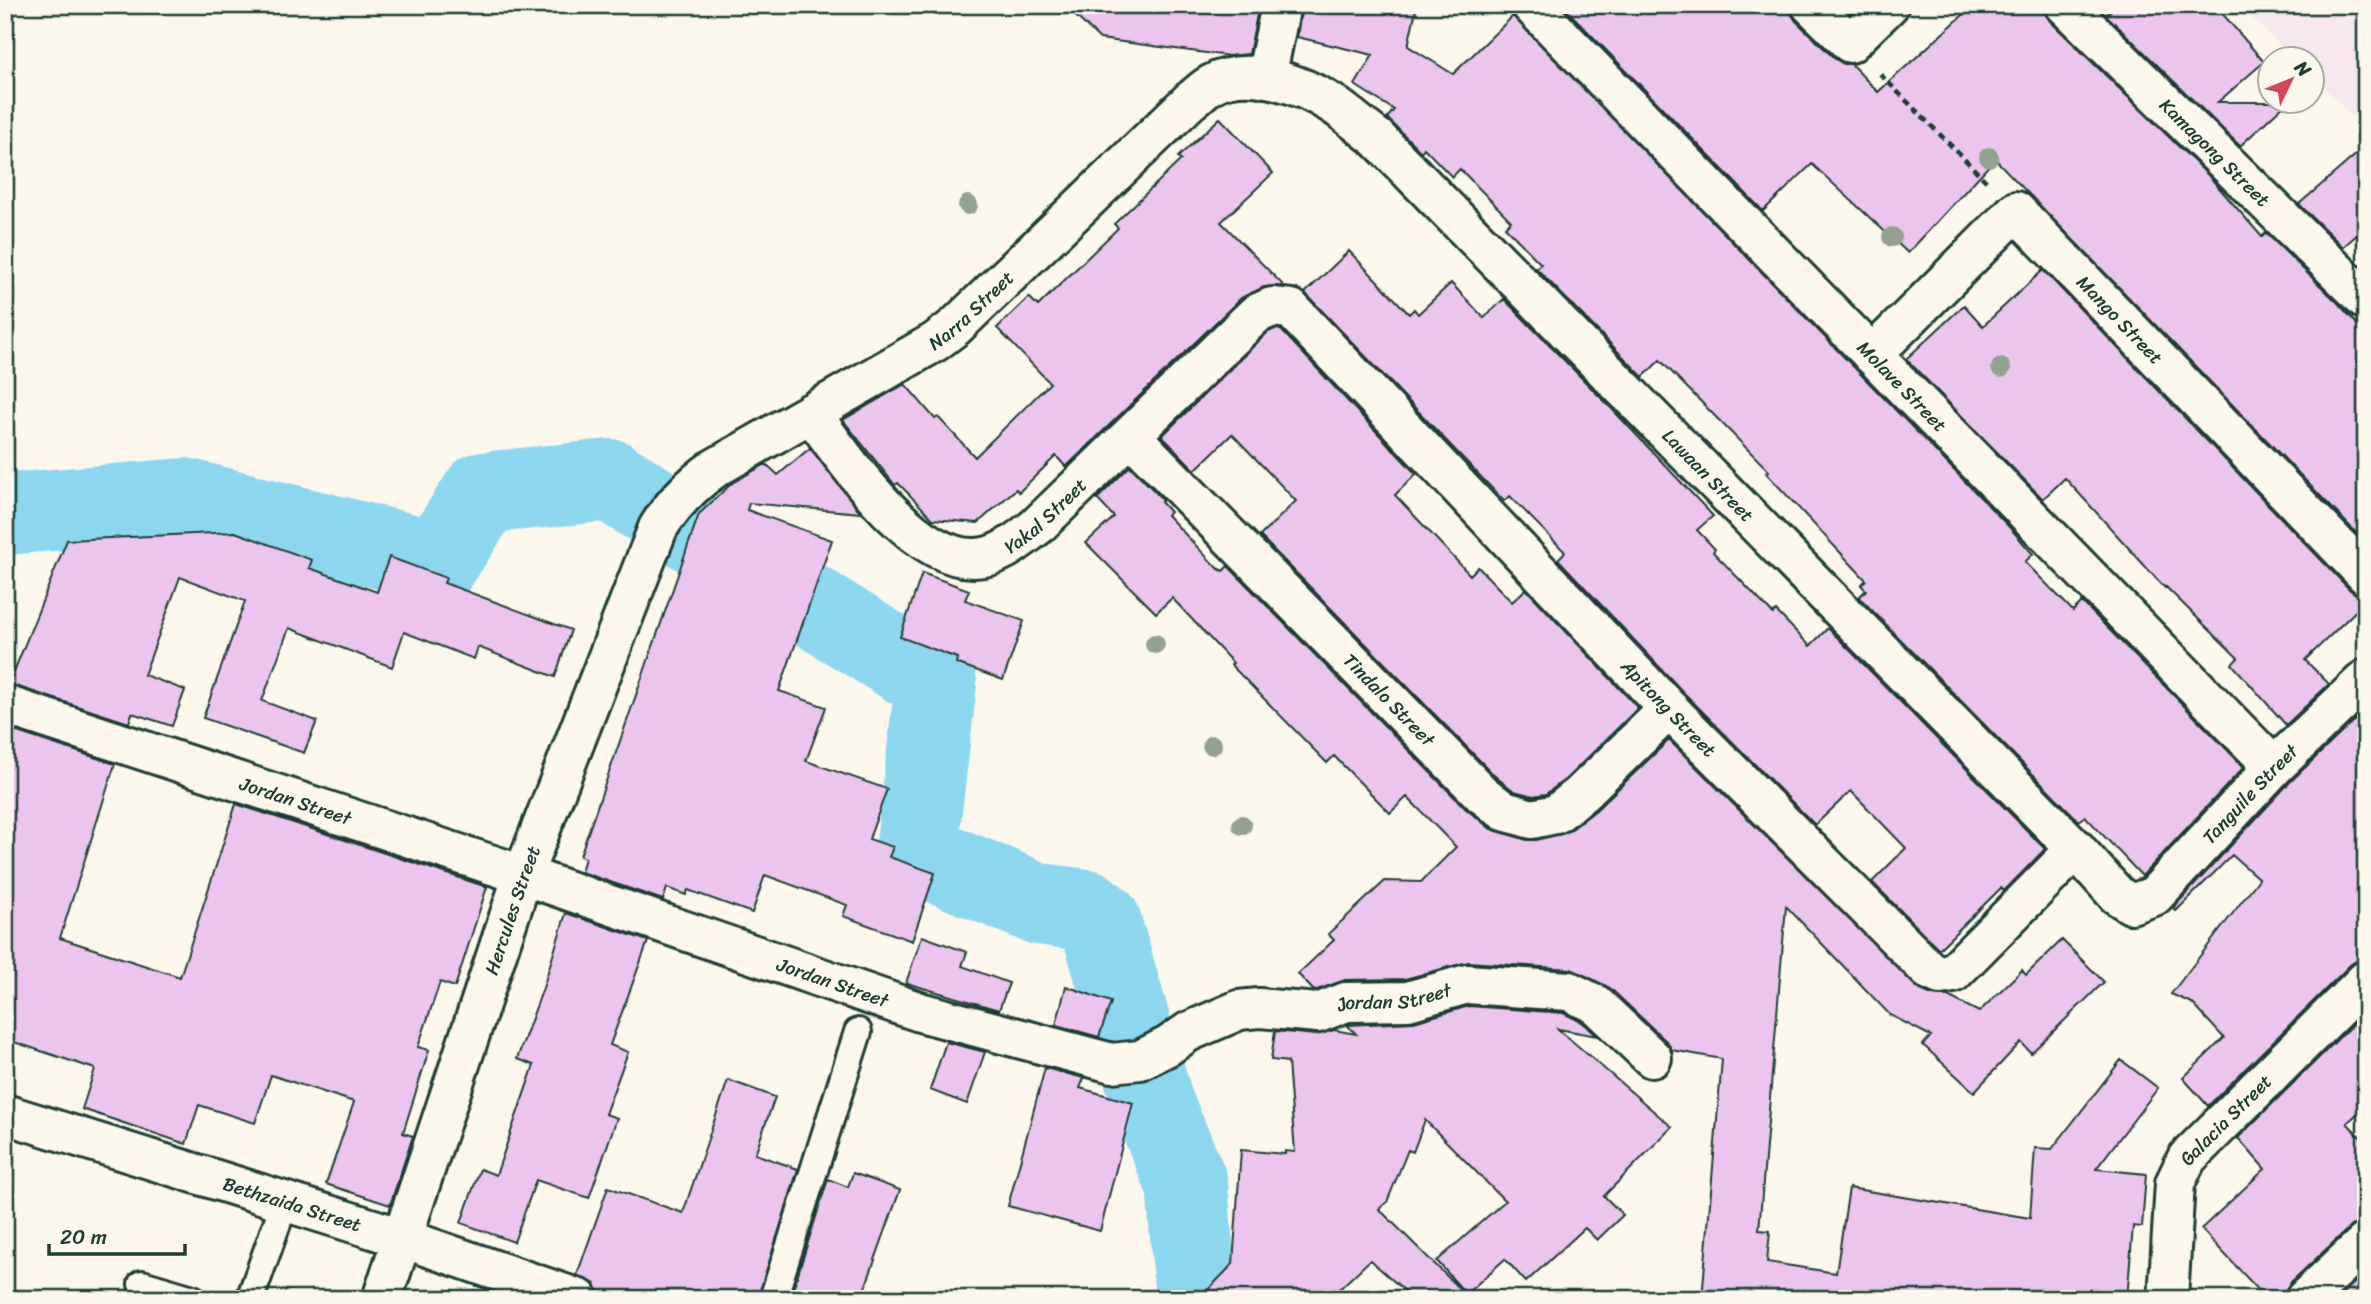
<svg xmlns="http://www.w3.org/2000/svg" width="2371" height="1304" font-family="Sriracha,sans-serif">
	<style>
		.built { fill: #f6e8ed }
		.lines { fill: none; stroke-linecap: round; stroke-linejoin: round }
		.river { stroke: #8dd7ee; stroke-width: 82 }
		.building { fill: #ebc5ee; stroke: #1f3d34; stroke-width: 2 }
		.lane-casing { stroke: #1f3d34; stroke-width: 32 }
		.street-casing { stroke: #1f3d34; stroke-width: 44 }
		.path { stroke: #1f3d34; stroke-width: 4.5; stroke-dasharray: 7 5; stroke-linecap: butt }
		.lane { stroke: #fbf7ec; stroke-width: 26 }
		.street { stroke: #fbf7ec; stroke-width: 38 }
		.tree { fill: #93a190 }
		.labels { text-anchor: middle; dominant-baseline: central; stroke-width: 5; stroke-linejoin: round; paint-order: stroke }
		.street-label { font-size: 19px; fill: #1f3d34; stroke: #fbf7ec }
	</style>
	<rect width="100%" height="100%" fill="#fbf7ec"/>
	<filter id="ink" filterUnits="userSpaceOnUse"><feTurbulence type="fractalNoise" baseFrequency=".0143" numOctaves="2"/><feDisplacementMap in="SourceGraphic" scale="14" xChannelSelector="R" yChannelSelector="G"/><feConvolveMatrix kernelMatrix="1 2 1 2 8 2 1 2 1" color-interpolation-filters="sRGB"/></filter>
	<g filter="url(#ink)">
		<path class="built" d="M 2238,5 L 2366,5 L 2366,131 L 2312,75 L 2312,60 L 2295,59 Z"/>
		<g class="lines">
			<path class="river" d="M 5,514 L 184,499 L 438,562 L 483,493 L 610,480 L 936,683 L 916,853 L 1039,904 L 1086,910 L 1100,921 L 1153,1104 L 1187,1184 L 1196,1299"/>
		</g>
		<path class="building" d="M 1064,5 L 1259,5 L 1249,54 L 1229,56 L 1100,39 Z
			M 1302,5 L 1417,5 L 1408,46 L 1453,74 L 1513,16 L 2011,529 L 2033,554 L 2025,562 L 2073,611 L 2082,602 L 2244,767 L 2142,876 L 2085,816 L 2079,821 L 1859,597 L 1866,590 L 1861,585 L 1866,580 L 1766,473 L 1769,471 L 1708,409 L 1660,360 L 1643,377 L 1536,268 L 1541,264 L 1505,227 L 1511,221 L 1460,169 L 1452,177 L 1424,148 L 1421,152 L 1387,118 L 1394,110 L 1355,85 L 1373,55 L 1297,37 Z
			M 1562,5 L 1790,5 L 1790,12 L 1796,21 L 1835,59 L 1844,64 L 1851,64 L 1878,92 L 1974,5 L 2039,5 L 2050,21 L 2208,175 L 2262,237 L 2266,233 L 2338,303 L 2366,334 L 2366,543 L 1995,159 L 1908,253 L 1812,164 L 1763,211 Z
			M 2117,5 L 2215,5 L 2264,62 L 2218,102 L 2287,102 L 2240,146 L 2106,15 Z
			M 1220,118 L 1273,173 L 1221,222 L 1284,286 L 1264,287 L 1241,298 L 1066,467 L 1056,456 L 1019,492 L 1016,489 L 978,523 L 933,519 L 898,483 L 895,485 L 843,420 L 905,384 L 935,419 L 938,417 L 975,457 L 1050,383 L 997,328 L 1029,297 L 1038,306 L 1118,228 L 1114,224 L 1181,160 L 1178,157 Z
			M 2366,146 L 2366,227 L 2343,247 L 2299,204 Z
			M 1349,251 L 1409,314 L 1414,309 L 1418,314 L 1451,283 L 1484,318 L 1504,299 L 1611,408 L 1713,516 L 1697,530 L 1715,549 L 1713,552 L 1773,614 L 1776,611 L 1810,646 L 1828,628 L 2045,849 L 2004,891 L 2001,888 L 1939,949 L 1872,882 L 1906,848 L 1851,791 L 1815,825 L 1685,694 L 1558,559 L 1565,552 L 1510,496 L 1504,501 L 1305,293 Z
			M 2043,270 L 2350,590 L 2359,596 L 2366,596 L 2366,601 L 2305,660 L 2329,684 L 2286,725 L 2232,664 L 2238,658 L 2166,587 L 2165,588 L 2065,478 L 2043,499 L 1906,359 L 1964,305 L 1983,326 Z
			M 1275,329 L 1281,330 L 1416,474 L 1395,495 L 1470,575 L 1478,567 L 1512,602 L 1526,589 L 1638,708 L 1567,778 L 1546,794 L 1533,796 L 1514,791 L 1497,778 L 1260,536 L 1296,501 L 1232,434 L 1195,470 L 1162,436 L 1268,332 Z
			M 810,448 L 861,513 L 749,503 L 747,510 L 832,540 L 779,691 L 826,707 L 806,761 L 887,789 L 869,839 L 893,847 L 889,857 L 935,873 L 912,941 L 843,916 L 847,905 L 765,875 L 752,913 L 688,890 L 686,895 L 667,888 L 663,900 L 581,872 L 585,858 L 580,856 L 699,514 L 732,483 L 766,464 L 778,475 Z
			M 1130,466 L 1163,500 L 1161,502 L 1170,512 L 1167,515 L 1217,568 L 1223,571 L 1228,566 L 1466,809 L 1491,829 L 1527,840 L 1536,840 L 1569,831 L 1596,810 L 1669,740 L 1920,990 L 1932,995 L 1948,996 L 1979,1012 L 2022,970 L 2026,975 L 2062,940 L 2104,982 L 2031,1053 L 2021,1042 L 1974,1092 L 1923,1045 L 1931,1036 L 1890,1015 L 1786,906 L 1759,1230 L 1770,1231 L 1767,1262 L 1836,1273 L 1849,1188 L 2030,1218 L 2035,1148 L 2052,1149 L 2121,1060 L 2158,1088 L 2096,1169 L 2146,1174 L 2142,1227 L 2133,1226 L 2127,1299 L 1702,1299 L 1722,1059 L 1672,1050 L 1667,1042 L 1610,988 L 1571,969 L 1468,962 L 1405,979 L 1345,980 L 1314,991 L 1298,974 L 1334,940 L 1328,934 L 1385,881 L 1421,882 L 1456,847 L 1407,797 L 1390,813 L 1334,756 L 1327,763 L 1231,665 L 1233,663 L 1172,598 L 1156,613 L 1086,543 L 1114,517 L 1097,499 Z
			M 235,532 L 312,560 L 309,568 L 377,592 L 389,557 L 446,578 L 444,583 L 571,630 L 555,677 L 478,647 L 474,659 L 404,632 L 392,667 L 289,628 L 262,701 L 317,721 L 304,753 L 203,718 L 245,601 L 180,577 L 144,675 L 185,690 L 172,726 L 132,713 L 129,723 L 9,684 L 67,540 Z
			M 922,573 L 969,590 L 965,600 L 1024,621 L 1003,680 L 956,663 L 957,658 L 900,637 Z
			M 2360,715 L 2366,720 L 2366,959 L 2360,959 L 2351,964 L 2208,1106 L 2183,1078 L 2224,1038 L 2192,1003 L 2171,994 L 2259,879 L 2232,855 L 2176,911 L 2173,908 L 2290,782 Z
			M 5,728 L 115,764 L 60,938 L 180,977 L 236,804 L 487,887 L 455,987 L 440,982 L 418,1047 L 429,1050 L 403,1133 L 413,1136 L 390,1205 L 326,1184 L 354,1102 L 271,1075 L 255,1123 L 199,1105 L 186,1144 L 82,1109 L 95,1069 L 5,1039 Z
			M 566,913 L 648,941 L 610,1045 L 628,1052 L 605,1114 L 617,1118 L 589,1198 L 536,1180 L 514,1242 L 461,1223 L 480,1169 L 496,1175 L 534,1065 L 517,1059 L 543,988 Z
			M 922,936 L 967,952 L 962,966 L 1009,983 L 999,1010 L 906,983 Z
			M 1066,986 L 1111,1002 L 1099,1037 L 1056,1025 Z
			M 1469,1006 L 1563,1013 L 1582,1022 L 1597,1036 L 1558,1029 L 1672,1127 L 1604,1196 L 1623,1215 L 1597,1240 L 1585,1228 L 1526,1282 L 1505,1259 L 1466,1294 L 1437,1261 L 1505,1201 L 1425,1120 L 1413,1152 L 1408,1150 L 1387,1202 L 1379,1209 L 1470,1299 L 1414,1299 L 1370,1260 L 1329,1299 L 1199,1299 L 1233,1264 L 1241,1150 L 1285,1154 L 1285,1151 L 1295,1152 L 1288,1062 L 1271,1060 L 1275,1031 L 1316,1035 L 1334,1030 L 1356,1034 L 1347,1025 L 1414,1022 Z
			M 2366,1011 L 2366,1106 L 2347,1123 L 2366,1143 L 2366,1221 L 2351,1226 L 2290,1283 L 2284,1292 L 2284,1299 L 2267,1299 L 2201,1229 L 2265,1169 L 2238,1138 Z
			M 946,1042 L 985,1052 L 967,1104 L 930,1090 Z
			M 1045,1068 L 1084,1078 L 1080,1088 L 1133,1103 L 1100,1231 L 1008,1206 Z
			M 728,1080 L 775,1097 L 755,1154 L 798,1169 L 758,1299 L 600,1299 L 595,1284 L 577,1275 L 608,1187 L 683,1213 Z
			M 853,1173 L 900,1190 L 861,1299 L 790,1299 L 828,1179 L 848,1187 Z
			M 2366,1272 L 2366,1299 L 2337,1299 Z"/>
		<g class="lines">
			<defs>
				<path id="lane" d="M 142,1284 L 193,1299
					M 250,1299 L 285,1201
					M 773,1299 L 858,1032"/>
				<g id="street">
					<path id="s1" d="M 1531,5 L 2274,767"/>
					<path d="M 1811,5 L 1850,43 L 1889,5"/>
					<path id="s2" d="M 2065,5 L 2366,300"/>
					<path d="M 1266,78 L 1281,5"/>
					<path id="s3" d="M 1872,355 L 2016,211 L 2366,575"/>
					<path id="s4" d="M 811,413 C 845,459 912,560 975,558 C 999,558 1019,540 1036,527 L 1256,314 L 1272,307 L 1291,309 L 1669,709 L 1929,970 L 1940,975 L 1953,973 L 2076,849"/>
					<path id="s5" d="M 1131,436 L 1482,794 L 1504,811 L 1532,819 L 1556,814 L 1581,794 L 1669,709"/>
					<path id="s6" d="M 5,705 L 523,875 L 920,1012 L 1112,1063 L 1140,1060 L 1168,1046 L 1188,1032 L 1239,1010 L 1259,1008 L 1318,1013 L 1346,1002 L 1408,1001 L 1467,984 L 1569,991 L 1595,1004 L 1652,1058"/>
					<path id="s7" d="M 5,1114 L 402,1238 L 579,1299"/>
					<path id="s8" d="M 382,1299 L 523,875 L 658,528 C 673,503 691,485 715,468 L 935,342 L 955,327 L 1190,101 C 1197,96 1204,88 1212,84 C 1248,64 1303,85 1334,105 C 1349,115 1363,128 1377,138 L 2076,849 L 2117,895 L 2131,904 L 2154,896 L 2274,767 L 2366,679"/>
					<path id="s9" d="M 2168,1299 L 2175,1183 L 2187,1158 L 2366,980"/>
					<path d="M 2305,1299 L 2366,1242"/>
				</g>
			</defs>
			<use href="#lane" class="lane-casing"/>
			<use href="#street" class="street-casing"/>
			<path class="path" d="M 1880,74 L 1987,182"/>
			<use href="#lane" class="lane"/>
			<use href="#street" class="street"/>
		</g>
		<g class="tree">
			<circle cx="1989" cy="157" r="10"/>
			<circle cx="968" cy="205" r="10"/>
			<circle cx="1892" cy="237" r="10"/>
			<circle cx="2001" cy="368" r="10"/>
			<circle cx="1155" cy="644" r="10"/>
			<circle cx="1212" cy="745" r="10"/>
			<circle cx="1242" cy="825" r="10"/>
		</g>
	</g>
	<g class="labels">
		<g class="street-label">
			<text stroke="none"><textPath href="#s2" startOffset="210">Kamagong Street</textPath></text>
			<text stroke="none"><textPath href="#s8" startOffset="1204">Narra Street</textPath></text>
			<text stroke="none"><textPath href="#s3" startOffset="354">Mango Street</textPath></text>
			<text stroke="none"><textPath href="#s1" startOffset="532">Molave Street</textPath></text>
			<text stroke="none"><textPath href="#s8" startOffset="2191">Lawaan Street</textPath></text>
			<text stroke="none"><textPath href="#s4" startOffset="310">Yakal Street</textPath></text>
			<text stroke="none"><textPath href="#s5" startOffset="369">Tindalo Street</textPath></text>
			<text stroke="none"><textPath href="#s4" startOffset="1188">Apitong Street</textPath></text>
			<text stroke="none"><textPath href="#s8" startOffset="2958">Tanguile Street</textPath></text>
			<text stroke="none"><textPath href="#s6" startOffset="306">Jordan Street</textPath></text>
			<text stroke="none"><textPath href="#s8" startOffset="410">Hercules Street</textPath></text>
			<text stroke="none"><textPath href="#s6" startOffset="873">Jordan Street</textPath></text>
			<text stroke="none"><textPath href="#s6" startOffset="1461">Jordan Street</textPath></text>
			<text stroke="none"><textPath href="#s9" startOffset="198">Galacia Street</textPath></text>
			<text stroke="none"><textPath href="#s7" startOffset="301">Bethzaida Street</textPath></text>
		</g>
	</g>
	<rect width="2371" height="1304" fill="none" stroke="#fbf7ec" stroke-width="28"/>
	<rect x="14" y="14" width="2343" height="1276" fill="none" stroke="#1f3d34" stroke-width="2.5" filter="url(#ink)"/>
	<g transform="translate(2291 80) rotate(47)"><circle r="33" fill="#fbf7ec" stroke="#a3ada2" stroke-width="2"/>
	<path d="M0-5L12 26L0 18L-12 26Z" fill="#d1495b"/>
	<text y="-10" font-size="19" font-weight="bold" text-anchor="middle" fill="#1f3d34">N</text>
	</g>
	<path d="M49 1244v10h136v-10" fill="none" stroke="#1f3d34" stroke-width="3.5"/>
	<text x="60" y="1244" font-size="21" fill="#1f3d34" stroke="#fbf7ec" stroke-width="5" paint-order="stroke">20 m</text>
</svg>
